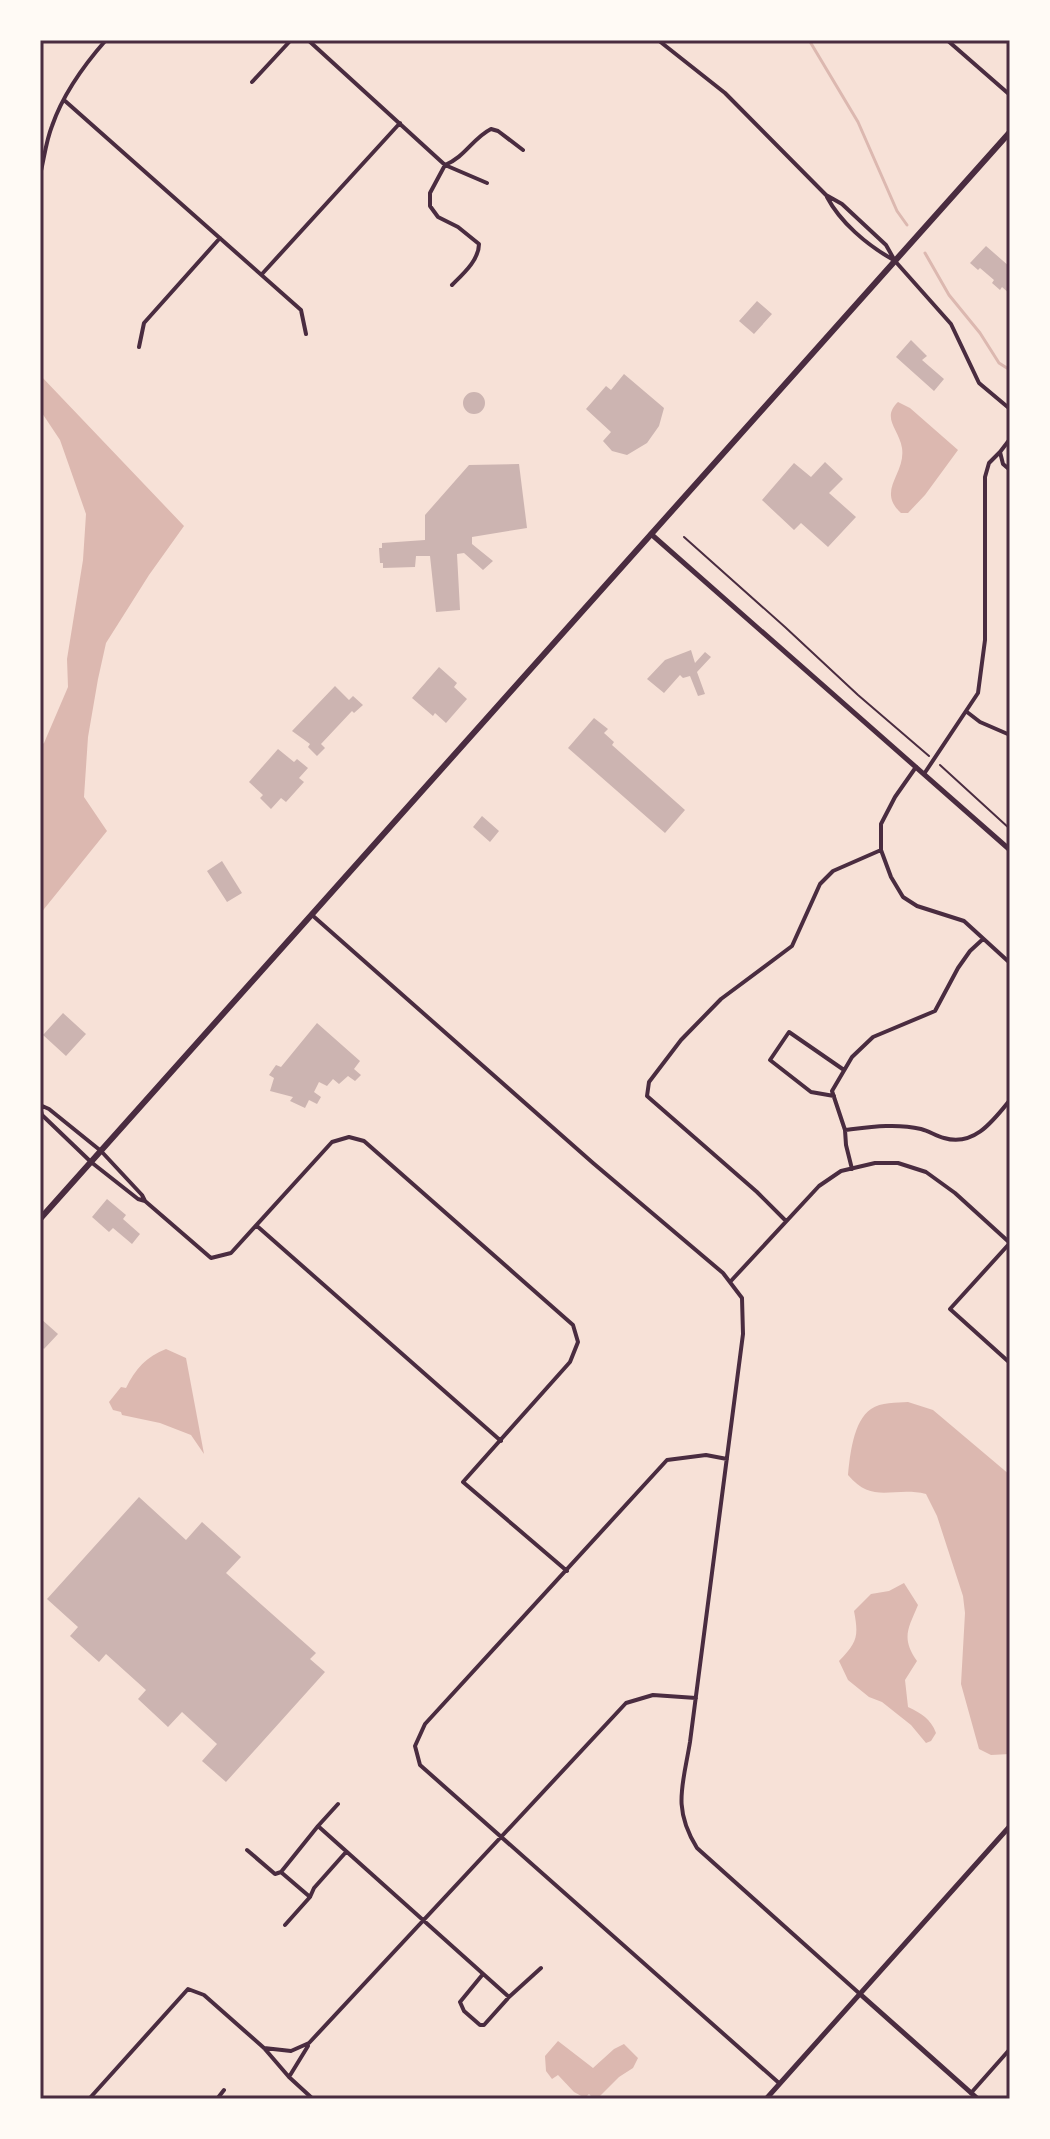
<svg xmlns="http://www.w3.org/2000/svg" width="1050" height="2139" font-family="'Exo 2',sans-serif">
	<style>
		.water { fill: #dcb8b0 }
		.lines { fill: none; stroke-linecap: round; stroke-linejoin: round }
		.stream { stroke: #dcb8b0; stroke-width: 3 }
		.building { fill: #ccb4b1 }
		.path { stroke: #4a2c40; stroke-width: 2 }
		.minor { stroke: #4a2c40; stroke-width: 4 }
		.tertiary { stroke: #4a2c40; stroke-width: 5 }
		.primary { stroke: #4a2c40; stroke-width: 6 }
		.neatline { fill: none; stroke: #4a2c40; stroke-width: 3 }
	</style>
	<rect width="100%" height="100%" fill="#f7e1d7"/>
	<path class="water" d="M 40,375 L 184,526 L 149,575 L 106,643 L 98,679 L 88,737 L 84,797 L 107,831 L 40,914 L 40,746 L 44,743 L 68,687 L 67,659 L 83,560 L 86,514 L 60,440 L 40,410 Z
		M 898,402 L 910,408 L 958,450 L 925,495 L 908,513 L 901,513 C 876,490 906,474 902,448 C 899,429 881,418 898,402 Z
		M 166,1349 L 186,1358 L 204,1454 L 191,1435 L 160,1423 L 122,1415 L 121,1412 L 113,1410 L 109,1402 L 121,1387 L 126,1388 C 135,1369 147,1356 166,1349 Z
		M 908,1402 L 933,1410 L 1010,1475 L 1010,1754 L 991,1755 L 979,1749 L 961,1684 L 965,1613 L 963,1596 L 937,1516 L 926,1494 C 893,1486 873,1505 848,1475 C 850,1456 853,1421 871,1409 C 881,1402 896,1403 908,1402 Z
		M 904,1583 L 918,1605 C 908,1629 901,1638 917,1661 L 905,1680 L 908,1707 C 921,1713 931,1719 936,1733 L 931,1741 L 926,1743 L 911,1725 L 882,1702 L 869,1697 L 848,1680 L 839,1661 C 857,1642 859,1637 854,1611 L 871,1594 L 889,1591 Z
		M 558,2041 L 593,2068 L 614,2049 L 624,2044 L 638,2058 L 633,2068 L 619,2077 L 597,2099 L 594,2099 L 589,2094 L 585,2098 L 574,2092 L 558,2075 L 552,2079 L 546,2071 L 545,2056 Z"/>
	<g class="lines">
		<path class="stream" d="M 809,40 L 858,122 L 897,211 L 907,225
			M 925,253 L 949,295 L 980,333 L 999,363 L 1010,370"/>
	</g>
	<path class="building" d="M 986,246 L 1010,267 L 1010,294 L 1002,287 L 1000,290 L 992,283 L 994,280 L 980,268 L 978,270 L 970,263 Z
		M 757,301 L 772,314 L 754,334 L 739,321 Z
		M 911,340 L 927,356 L 922,360 L 944,379 L 934,391 L 896,357 Z
		M 624,374 L 664,408 L 659,426 L 647,443 L 627,455 L 612,451 L 603,441 L 611,432 L 586,409 L 606,386 L 611,390 Z
		M463 403a11 11 0 1 1 22 0a11 11 0 1 1-22 0Z
		M 825,462 L 843,479 L 829,493 L 856,517 L 828,547 L 801,523 L 794,530 L 762,500 L 794,463 L 811,477 Z
		M 519,464 L 527,528 L 472,537 L 472,544 L 493,561 L 483,570 L 464,553 L 457,554 L 460,610 L 436,612 L 430,556 L 416,556 L 415,567 L 383,568 L 383,563 L 380,563 L 379,548 L 382,548 L 382,543 L 425,540 L 425,515 L 469,465 Z
		M 691,650 L 695,663 L 705,652 L 711,657 L 697,672 L 705,694 L 698,696 L 690,676 L 683,678 L 680,675 L 664,693 L 647,679 L 665,660 Z
		M 439,667 L 457,683 L 454,687 L 467,699 L 446,723 L 435,713 L 433,716 L 412,698 Z
		M 335,686 L 349,700 L 353,696 L 363,705 L 354,713 L 352,711 L 321,744 L 325,748 L 317,756 L 308,747 L 310,744 L 292,731 Z
		M 594,718 L 608,729 L 604,733 L 614,742 L 612,745 L 685,810 L 665,833 L 568,748 Z
		M 278,749 L 294,762 L 297,759 L 308,768 L 299,778 L 304,782 L 286,802 L 281,798 L 271,809 L 260,798 L 263,795 L 249,782 Z
		M 482,816 L 499,831 L 490,842 L 473,827 Z
		M 222,861 L 242,893 L 227,902 L 207,871 Z
		M 63,1013 L 86,1034 L 66,1056 L 43,1035 Z
		M 317,1023 L 360,1061 L 354,1069 L 361,1075 L 355,1081 L 348,1076 L 339,1084 L 333,1079 L 327,1086 L 319,1082 L 314,1092 L 321,1097 L 317,1104 L 309,1100 L 305,1108 L 290,1101 L 293,1097 L 270,1091 L 274,1078 L 269,1075 L 276,1065 L 281,1067 Z
		M 107,1199 L 126,1215 L 123,1219 L 140,1234 L 132,1244 L 113,1228 L 109,1232 L 92,1217 Z
		M 40,1318 L 58,1334 L 44,1349 L 40,1345 Z
		M 139,1497 L 186,1540 L 202,1522 L 241,1557 L 226,1573 L 316,1653 L 310,1659 L 325,1672 L 226,1782 L 202,1761 L 217,1744 L 182,1712 L 168,1727 L 138,1699 L 146,1690 L 106,1654 L 99,1662 L 70,1636 L 78,1627 L 47,1599 Z"/>
	<g class="lines">
		<path class="path" d="M 684,537 L 785,627 L 858,695 L 929,756
			M 940,765 L 1010,829"/>
		<path class="minor" d="M 308,40 L 445,165 C 465,157 473,138 491,129 L 498,131 L 523,150
			M 658,40 L 725,93 L 826,195 L 842,204 L 886,245 L 895,261 L 951,324 L 979,383 L 1010,409
			M 947,40 L 1010,95
			M 252,82 L 291,40
			M 64,100 L 301,310 L 306,334
			M 40,175 C 44,159 46,141 52,126 C 63,94 84,65 106,40
			M 827,197 C 840,222 867,245 892,259
			M 262,274 L 400,123
			M 452,285 C 463,274 479,260 479,244 L 458,227 L 438,217 L 430,206 L 430,193 L 445,165 L 487,183
			M 139,347 L 144,323 L 220,238
			M 1010,439 L 1000,452 L 1003,464 L 1010,470
			M 967,712 L 980,722 L 1010,735
			M 916,767 L 895,797 L 881,824 L 881,850 L 891,877 L 903,897 L 917,906 L 964,921 L 1010,963
			M 924,774 L 978,693 L 985,640 L 985,477 L 989,463 L 1000,452
			M 312,915 L 593,1163 L 723,1273 L 742,1298 L 743,1334 L 690,1742 C 683,1785 672,1808 697,1848 L 860,1994
			M 834,1096 L 811,1092 L 770,1060 L 789,1032 L 844,1070
			M 40,1105 L 49,1109 L 101,1151 L 142,1195 L 145,1201 L 211,1258 L 231,1253 L 332,1142 L 349,1137 L 364,1141 L 573,1325 L 578,1342 L 570,1362 L 463,1482 L 567,1571
			M 40,1107 L 42,1115 L 91,1162 L 138,1199 L 145,1201
			M 845,1130 C 870,1127 896,1123 921,1129 C 929,1131 936,1136 944,1138 C 974,1147 993,1121 1010,1100
			M 852,1169 L 846,1145 L 845,1130 L 832,1091 L 852,1057 L 873,1037 L 935,1011 L 958,968 L 970,951 L 983,939
			M 786,1221 L 757,1192 L 647,1096 L 649,1082 L 681,1040 L 721,999 L 792,946 L 820,884 L 833,871 L 881,850
			M 257,1226 L 501,1441
			M 1009,1244 L 950,1309 L 1010,1363
			M 730,1282 L 819,1186 L 841,1171 L 875,1163 L 898,1163 L 926,1172 L 955,1193 L 1010,1243
			M 727,1459 L 706,1455 L 667,1460 L 425,1724 L 415,1746 L 420,1765 L 779,2083
			M 318,1826 L 509,1997
			M 247,1850 L 275,1874 L 281,1872 L 318,1826 L 338,1804
			M 282,1873 L 310,1897
			M 285,1925 L 310,1897 L 314,1888 L 346,1852
			M 483,1974 L 460,2002 L 464,2011 L 480,2025 L 484,2025 L 509,1997 L 541,1968
			M 264,2048 L 291,2051 L 309,2043 L 626,1703 L 653,1695 L 696,1698
			M 289,2077 L 308,2046
			M 971,2093 L 1010,2049
			M 89,2099 L 188,1989 L 204,1995 L 264,2048 L 289,2077 L 313,2099
			M 217,2099 L 224,2090"/>
		<path class="tertiary" d="M 651,534 L 1010,850
			M 860,1994 L 978,2099
			M 766,2099 L 1010,1826"/>
		<path class="primary" d="M 40,1219 L 1010,132"/>
	</g>
	<rect width="1050" height="2139" fill="none" stroke="#fffaf5" stroke-width="84"/>
	<rect x="42" y="42" width="966" height="2055" class="neatline"/>
</svg>
